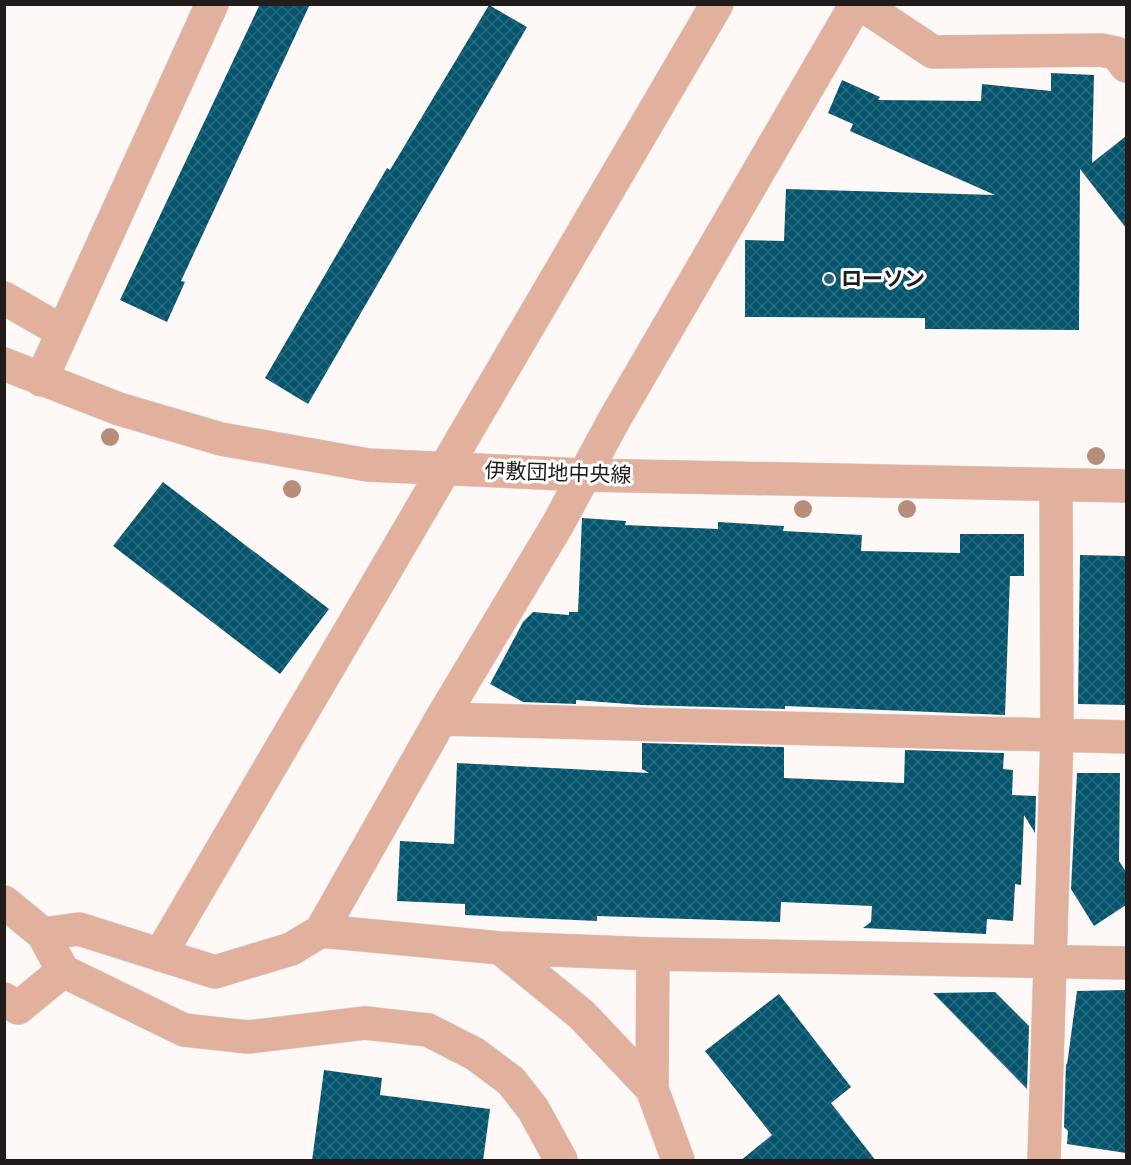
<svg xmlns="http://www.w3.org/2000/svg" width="1131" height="1165" font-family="'Roboto Condensed','Noto Sans JP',sans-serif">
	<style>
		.building { fill: url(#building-cross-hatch) }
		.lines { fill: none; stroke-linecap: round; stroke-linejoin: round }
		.minor-casing { stroke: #dbd6d4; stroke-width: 34 }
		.minor { stroke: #e2b19e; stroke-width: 33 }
		.tree { fill: #b88e7b }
		.poi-dot { fill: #29647c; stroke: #fff; stroke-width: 2 }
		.labels { text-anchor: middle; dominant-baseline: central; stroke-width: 6; stroke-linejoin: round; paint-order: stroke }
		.poi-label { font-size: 21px; font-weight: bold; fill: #211c1b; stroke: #fff; text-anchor: start }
		.street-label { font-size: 21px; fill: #211c1b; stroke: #fff }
	</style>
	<defs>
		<pattern id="building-cross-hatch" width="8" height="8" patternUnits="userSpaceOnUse" patternTransform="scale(1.5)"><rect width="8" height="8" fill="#04546e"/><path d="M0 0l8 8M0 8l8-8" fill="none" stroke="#29697d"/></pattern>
	</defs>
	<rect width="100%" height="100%" fill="#fef9f7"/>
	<path class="building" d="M 260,4 L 310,4 L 181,281 L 185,282 L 167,322 L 120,300 Z
		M 489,5 L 527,27 L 308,404 L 265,378 L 387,168 L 390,170 Z
		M 1051,73 L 1094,75 L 1092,163 L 1126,136 L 1126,228 L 1080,169 L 1079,330 L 925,329 L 925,318 L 745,317 L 745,240 L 784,241 L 786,189 L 995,195 L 850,131 L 853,124 L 828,113 L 842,80 L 880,97 L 878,100 L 981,101 L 982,84 L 1051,91 Z
		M 163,482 L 329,609 L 280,674 L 113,546 Z
		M 582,518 L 626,521 L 625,525 L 718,529 L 718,522 L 784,526 L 783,531 L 862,535 L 861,551 L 960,553 L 960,534 L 1024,534 L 1024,576 L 1010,576 L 1005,715 L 785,706 L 785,709 L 641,705 L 576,700 L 576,704 L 523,702 L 490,684 L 523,622 L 533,612 L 569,615 L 569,612 L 578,612 Z
		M 1080,555 L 1126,556 L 1126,705 L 1078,704 Z
		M 642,743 L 784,747 L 784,778 L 904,783 L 905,750 L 1004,753 L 1003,769 L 1013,770 L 1012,795 L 1036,796 L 1035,833 L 1024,815 L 1021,885 L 1015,884 L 1013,921 L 987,919 L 986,934 L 863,928 L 871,922 L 872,906 L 781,902 L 780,922 L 597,916 L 597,921 L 465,915 L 465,904 L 397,901 L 400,841 L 454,844 L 457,763 L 649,773 L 642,769 Z
		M 1077,773 L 1120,773 L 1119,861 L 1126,872 L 1126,905 L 1094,926 L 1071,889 Z
		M 1126,990 L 1126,1153 L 1067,1144 L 1068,1131 L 1064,1127 L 1066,1063 L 1067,1065 L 1077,991 Z
		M 995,992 L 1029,1026 L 1027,1089 L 933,993 Z
		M 779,994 L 851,1087 L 831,1103 L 876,1161 L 740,1161 L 772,1135 L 705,1051 Z
		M 324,1070 L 382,1078 L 380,1095 L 490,1109 L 483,1161 L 312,1161 Z"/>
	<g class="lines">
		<defs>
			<path id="minor" d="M 861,4 L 933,52 L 1101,50 L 1116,53 L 1126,66
				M 4,298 L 63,332
				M 4,364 L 119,409 L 221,439 L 368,465 L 585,475 L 1126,486
				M 41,380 L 212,4
				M 441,719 L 1126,737
				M 4,902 L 43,934
				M 321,931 L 441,719 L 558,524 L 614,420 L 856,4
				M 500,948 L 582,1015 L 652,1089
				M 653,954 L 652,1089 L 678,1160
				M 160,955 L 717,4
				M 4,999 L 18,1008 L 63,971
				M 561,1160 L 533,1109 L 511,1081 L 475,1054 L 428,1030 L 365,1023 L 248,1037 L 184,1030 L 63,971 L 43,934 L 79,929 L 215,972 L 291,949 L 321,931 L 500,948 L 653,954 L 1126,963
				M 1044,1160 L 1057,736 L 1056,485"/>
		</defs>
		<use href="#minor" class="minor-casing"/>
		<use href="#minor" class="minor"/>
	</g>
	<g class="tree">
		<circle cx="110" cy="437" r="9"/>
		<circle cx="1096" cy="456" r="9"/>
		<circle cx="292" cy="489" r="9"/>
		<circle cx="803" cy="509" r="9"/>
		<circle cx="907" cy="509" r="9"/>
	</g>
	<circle class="poi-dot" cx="829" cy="279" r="6"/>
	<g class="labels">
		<g class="poi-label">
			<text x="841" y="279">ローソン</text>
		</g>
		<g class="street-label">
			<text transform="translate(558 473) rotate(2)">伊敷団地中央線</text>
		</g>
	</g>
	<rect width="1131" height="1165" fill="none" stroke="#211c1b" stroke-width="12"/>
</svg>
